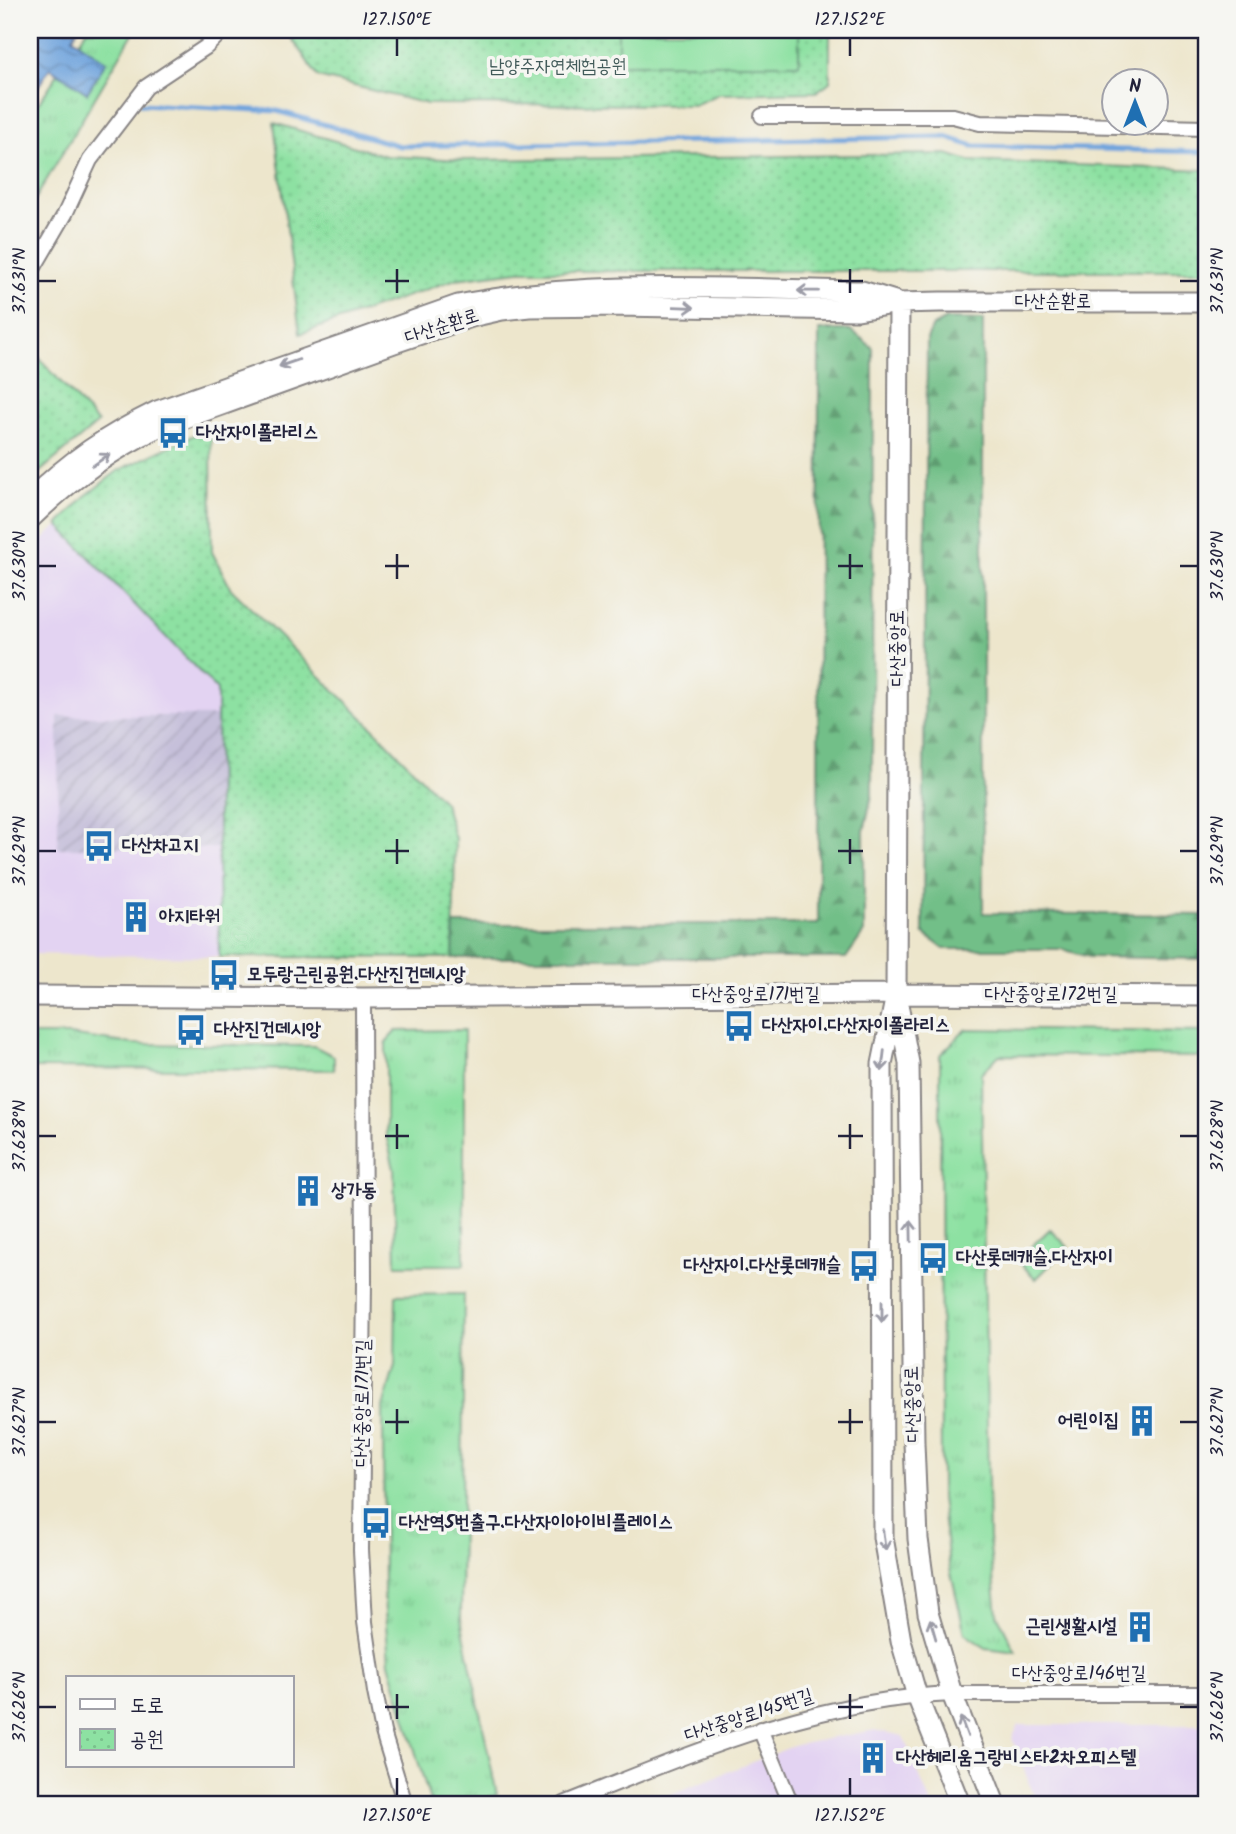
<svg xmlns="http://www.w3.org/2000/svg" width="1236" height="1834" font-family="Kalam,'Poor Story',sans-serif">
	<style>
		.built { fill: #e3d3f2 }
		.industrial { fill: url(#industrial-furrows) }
		.grass { fill: url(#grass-tufts); stroke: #58826e; stroke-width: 2 }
		.forest { fill: url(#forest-firs); stroke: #4a7062; stroke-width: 2 }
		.park { fill: url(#park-dots); stroke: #58826e; stroke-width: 2 }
		.pitch { fill: #8de1a2; stroke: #58826e; stroke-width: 2 }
		.water { fill: url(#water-waves); stroke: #4a638c; stroke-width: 2 }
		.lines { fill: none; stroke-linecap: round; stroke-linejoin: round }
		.stream { stroke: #71a4dd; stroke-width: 5 }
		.minor-casing { stroke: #888484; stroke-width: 18 }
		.tertiary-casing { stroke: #888484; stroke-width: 23 }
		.minor { stroke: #fff; stroke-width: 14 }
		.tertiary { stroke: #fff; stroke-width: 19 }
		.oneway { stroke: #9c9ca7 }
		.ticks { fill: none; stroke: #22223b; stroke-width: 2.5 }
		.labels { text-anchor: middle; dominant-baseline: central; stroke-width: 7; stroke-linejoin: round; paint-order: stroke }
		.park-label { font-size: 19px; fill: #425b5a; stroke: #f6f6f2 }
		.street-label { font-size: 19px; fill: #22223b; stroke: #f6f6f2 }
		.poi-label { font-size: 19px; font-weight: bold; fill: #22223b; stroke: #f6f6f2; text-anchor: start }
		.neatline { fill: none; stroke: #22223b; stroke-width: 2.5 }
		.ticks-label { font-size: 18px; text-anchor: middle; fill: #22223b }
	</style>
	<defs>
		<pattern id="industrial-furrows" width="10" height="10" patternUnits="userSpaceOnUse" patternTransform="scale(1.75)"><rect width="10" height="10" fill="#c6c0da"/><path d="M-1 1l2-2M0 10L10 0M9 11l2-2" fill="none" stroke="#aaa5bc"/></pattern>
		<pattern id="grass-tufts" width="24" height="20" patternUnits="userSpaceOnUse" patternTransform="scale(1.75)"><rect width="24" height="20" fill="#8de1a2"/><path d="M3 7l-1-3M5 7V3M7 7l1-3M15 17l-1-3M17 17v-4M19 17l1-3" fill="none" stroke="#79c18c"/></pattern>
		<pattern id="forest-firs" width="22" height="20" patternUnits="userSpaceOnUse" patternTransform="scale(1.75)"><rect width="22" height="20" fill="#72bf88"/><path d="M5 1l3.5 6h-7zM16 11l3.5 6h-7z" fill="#5d9b70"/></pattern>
		<pattern id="park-dots" width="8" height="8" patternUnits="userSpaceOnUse" patternTransform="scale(1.75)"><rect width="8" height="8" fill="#8de1a2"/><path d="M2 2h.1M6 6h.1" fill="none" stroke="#79c18c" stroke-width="1.8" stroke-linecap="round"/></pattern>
		<pattern id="water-waves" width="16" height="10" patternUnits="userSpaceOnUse" patternTransform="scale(1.75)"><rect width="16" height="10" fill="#71a4dd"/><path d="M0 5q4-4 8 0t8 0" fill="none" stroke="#5c85b4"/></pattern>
	</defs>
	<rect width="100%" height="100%" fill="#f6f6f2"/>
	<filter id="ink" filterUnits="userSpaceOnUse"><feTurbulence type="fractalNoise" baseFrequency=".0143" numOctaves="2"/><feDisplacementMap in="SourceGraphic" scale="14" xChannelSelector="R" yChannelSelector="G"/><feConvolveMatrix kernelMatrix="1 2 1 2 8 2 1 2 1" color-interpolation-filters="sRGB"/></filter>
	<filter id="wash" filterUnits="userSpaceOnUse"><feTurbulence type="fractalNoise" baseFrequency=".00686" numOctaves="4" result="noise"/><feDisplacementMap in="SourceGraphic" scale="28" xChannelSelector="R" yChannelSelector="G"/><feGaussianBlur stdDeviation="1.57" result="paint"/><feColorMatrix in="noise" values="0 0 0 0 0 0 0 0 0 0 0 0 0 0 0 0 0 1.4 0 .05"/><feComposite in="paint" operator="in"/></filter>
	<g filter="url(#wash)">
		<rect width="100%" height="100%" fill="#ede6cc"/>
		<path class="built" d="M 58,525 L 217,690 L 219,957 L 30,954 L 30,553 Z
			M 1019,1725 L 1206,1725 L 1206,1804 L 1037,1804 L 1012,1738 Z
			M 875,1730 L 903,1736 L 931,1804 L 646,1804 L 796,1745 Z"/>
		<path class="industrial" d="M 58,716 L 218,716 L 217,848 L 58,848 Z"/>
		<path class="grass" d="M 87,30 L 135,30 L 30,208 L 30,116 Z
			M 966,1029 L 1206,1032 L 1206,1057 L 999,1055 L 981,1074 L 989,1538 L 997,1614 L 1016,1652 L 986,1648 L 965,1634 L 949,1564 L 941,1498 L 940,1055 Z
			M 464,1030 L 464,1265 L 396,1265 L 394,1169 L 386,1135 L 386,1042 L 396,1031 Z
			M 30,1035 L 69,1035 L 133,1044 L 314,1046 L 334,1056 L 334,1070 L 30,1068 Z
			M 464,1294 L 461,1619 L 497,1795 C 476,1802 451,1811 430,1801 L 389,1663 L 384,1599 L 383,1407 L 395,1366 L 396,1295 Z"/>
		<path class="forest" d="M 946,319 L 983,320 L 983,913 L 1206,915 L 1206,959 L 1089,957 L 1062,949 L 944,949 L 923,933 L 927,339 L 933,326 Z
			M 819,330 L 851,330 L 873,348 L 872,795 L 864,831 L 864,932 L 846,958 L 453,958 L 454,924 L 818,924 Z"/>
		<path class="park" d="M 286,30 L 830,30 L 830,82 L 816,92 L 719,94 L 694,105 L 427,104 L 318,77 Z
			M 274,123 L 386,156 L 465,160 L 947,154 L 969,161 L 1206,170 L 1206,271 L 519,271 L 456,279 L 300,334 Z
			M 30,348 L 98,423 L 30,480 Z
			M 211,427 L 212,552 L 231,589 L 377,732 L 444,802 L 455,839 L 453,958 L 219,957 L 217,690 L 58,525 L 84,497 L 119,470 Z"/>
		<path class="pitch" d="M 618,30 L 799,30 L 799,64 L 618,64 Z
			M 1050,1229 L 1068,1247 L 1036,1279 L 1017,1260 Z"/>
		<path class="water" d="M 30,30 L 77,30 L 73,38 L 106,62 L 87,93 L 50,68 L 30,99 Z"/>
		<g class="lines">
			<path class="stream" d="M 141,104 L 277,111 L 400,146 L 945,137 L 973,146 L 1206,152"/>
		</g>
	</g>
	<g filter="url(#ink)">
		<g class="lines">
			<defs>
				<path id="minor" d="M 762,116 L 953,116 L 980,123 L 1206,128
					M 30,274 L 65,214 L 90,160 L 146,87 L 206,47 L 223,30
					M 363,998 L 364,1281 L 361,1550 L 365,1622 L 375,1692 L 383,1732 L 405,1804
					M 760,1729 L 791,1804
					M 564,1804 C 690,1754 815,1699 952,1694 L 1206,1694"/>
				<path id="tertiary" d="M 899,303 L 896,994 L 909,1063 L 914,1443 L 918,1539 L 928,1613 L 952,1694 L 995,1804
					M 30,500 C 69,461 108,435 157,411 L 458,305 C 586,279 732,289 862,291 L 895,301
					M 30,519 C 68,482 107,452 155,429 L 394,343 L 471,317 L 502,310 L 529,307 L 616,306 L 858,310 L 899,303 L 940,302 L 1206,302
					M 30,996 L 363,998 L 896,994 L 1206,996
					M 894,1005 L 882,1064 L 883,1537 L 901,1641 L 917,1696 L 960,1804"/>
			</defs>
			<use href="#minor" class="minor-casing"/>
			<use href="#tertiary" class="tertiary-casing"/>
			<use href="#minor" class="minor"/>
			<use href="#tertiary" class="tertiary"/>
		</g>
		<defs><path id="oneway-shaft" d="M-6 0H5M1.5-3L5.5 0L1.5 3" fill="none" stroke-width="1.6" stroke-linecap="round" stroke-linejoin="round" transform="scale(1.75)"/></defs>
		<g class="oneway">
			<use href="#oneway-shaft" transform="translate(808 291) rotate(-179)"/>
			<use href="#oneway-shaft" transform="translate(684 307) rotate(2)"/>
			<use href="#oneway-shaft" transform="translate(289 363) rotate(161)"/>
			<use href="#oneway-shaft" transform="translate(101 460) rotate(-35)"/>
			<use href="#oneway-shaft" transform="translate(883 1061) rotate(97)"/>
			<use href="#oneway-shaft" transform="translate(911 1231) rotate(-91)"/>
			<use href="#oneway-shaft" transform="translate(882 1312) rotate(90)"/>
			<use href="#oneway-shaft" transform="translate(884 1540) rotate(83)"/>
			<use href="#oneway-shaft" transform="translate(933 1629) rotate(-106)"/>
			<use href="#oneway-shaft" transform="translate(964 1727) rotate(-111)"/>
		</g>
	</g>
	<path class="ticks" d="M 397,38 L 397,56M 850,38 L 850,56M 397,269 L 397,293M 850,269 L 850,293M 38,281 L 56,281M 385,281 L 409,281M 838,281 L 863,281M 1180,281 L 1198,281M 397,554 L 397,579M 850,554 L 850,579M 38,566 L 56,566M 385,566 L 409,566M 838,566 L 863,566M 1180,566 L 1198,566M 397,839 L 397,864M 850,839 L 850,864M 38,851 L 56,851M 385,851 L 409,851M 838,851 L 863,851M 1180,851 L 1198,851M 397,1124 L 397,1149M 850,1124 L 850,1149M 38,1136 L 56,1136M 385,1136 L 409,1136M 838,1136 L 863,1136M 1180,1136 L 1198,1136M 397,1409 L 397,1434M 850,1409 L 850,1434M 38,1422 L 56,1422M 385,1422 L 409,1422M 838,1422 L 863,1422M 1180,1422 L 1198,1422M 397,1694 L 397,1719M 850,1694 L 850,1719M 38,1707 L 56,1707M 385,1707 L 409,1707M 838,1707 L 863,1707M 1180,1707 L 1198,1707M 397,1778 L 397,1796M 850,1778 L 850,1796"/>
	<defs>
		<symbol id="bus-bare" viewBox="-9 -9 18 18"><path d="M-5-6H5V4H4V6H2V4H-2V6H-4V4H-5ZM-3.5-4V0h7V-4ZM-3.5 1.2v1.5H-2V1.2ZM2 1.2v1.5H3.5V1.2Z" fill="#1f6fb2" stroke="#f6f6f2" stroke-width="2.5" paint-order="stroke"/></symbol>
		<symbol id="building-bare" viewBox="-9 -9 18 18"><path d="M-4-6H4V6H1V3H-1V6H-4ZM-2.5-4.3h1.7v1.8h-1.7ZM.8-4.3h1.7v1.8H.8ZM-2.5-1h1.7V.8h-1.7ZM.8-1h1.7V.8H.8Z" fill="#1f6fb2" stroke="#f6f6f2" stroke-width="2.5" paint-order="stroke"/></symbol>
	</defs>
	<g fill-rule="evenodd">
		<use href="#bus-bare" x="151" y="411" width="44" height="44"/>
		<use href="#bus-bare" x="77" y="824" width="44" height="44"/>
		<use href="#building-bare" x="114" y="895" width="44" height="44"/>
		<use href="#bus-bare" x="202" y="953" width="44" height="44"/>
		<use href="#bus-bare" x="717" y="1004" width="44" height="44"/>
		<use href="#bus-bare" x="169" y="1008" width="44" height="44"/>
		<use href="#building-bare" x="286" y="1169" width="44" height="44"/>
		<use href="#bus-bare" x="911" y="1236" width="44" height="44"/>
		<use href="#bus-bare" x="842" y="1244" width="44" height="44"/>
		<use href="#building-bare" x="1120" y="1399" width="44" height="44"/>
		<use href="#bus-bare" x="354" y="1501" width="44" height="44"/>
		<use href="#building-bare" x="1118" y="1605" width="44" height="44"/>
		<use href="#building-bare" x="851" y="1736" width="44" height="44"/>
	</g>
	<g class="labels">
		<g class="park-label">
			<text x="558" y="67">남양주자연체험공원</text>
		</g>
		<g class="street-label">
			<text x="1053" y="302">다산순환로</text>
			<text transform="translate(442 327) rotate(-18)">다산순환로</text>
			<text transform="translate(898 648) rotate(-90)">다산중앙로</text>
			<text x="756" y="995">다산중앙로171번길</text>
			<text x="1051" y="995">다산중앙로172번길</text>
			<text transform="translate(363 1403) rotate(-89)">다산중앙로171번길</text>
			<text transform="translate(913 1404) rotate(-91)">다산중앙로</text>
			<text x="1079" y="1674">다산중앙로146번길</text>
			<text transform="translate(749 1716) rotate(-18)">다산중앙로145번길</text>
		</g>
		<g class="poi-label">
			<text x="196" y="433">다산자이폴라리스</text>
			<text x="122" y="846">다산차고지</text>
			<text x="159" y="917">아지타워</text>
			<text x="247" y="975">모두랑근린공원.다산진건데시앙</text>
			<text x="762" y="1026">다산자이.다산자이폴라리스</text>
			<text x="214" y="1030">다산진건데시앙</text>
			<text x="331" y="1191">상가동</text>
			<text x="956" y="1258">다산롯데캐슬.다산자이</text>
			<text x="841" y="1266" text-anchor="end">다산자이.다산롯데캐슬</text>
			<text x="1119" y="1421" text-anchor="end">어린이집</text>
			<text x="399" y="1523">다산역5번출구.다산자이아이비플레이스</text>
			<text x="1117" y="1627" text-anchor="end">근린생활시설</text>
			<text x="896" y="1758">다산헤리움그랑비스타2차오피스텔</text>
		</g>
	</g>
	<rect width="1236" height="1834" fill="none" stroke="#f6f6f2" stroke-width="77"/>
	<rect x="66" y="1676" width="228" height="91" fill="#f6f6f2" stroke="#a1a1a9" stroke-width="2"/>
	<rect x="80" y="1699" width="35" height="10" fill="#ffffff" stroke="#a1a1a9" stroke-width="2"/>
	<text x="130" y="1712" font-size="21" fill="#22223b">도로</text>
	<rect x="80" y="1729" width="35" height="21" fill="url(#park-dots)" stroke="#a1a1a9" stroke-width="2"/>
	<text x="130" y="1746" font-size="21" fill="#22223b">공원</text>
	<g transform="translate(1135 102)"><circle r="33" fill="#f6f6f2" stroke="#a1a1a9" stroke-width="2"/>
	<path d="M0-5L12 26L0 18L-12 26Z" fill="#1f6fb2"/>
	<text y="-10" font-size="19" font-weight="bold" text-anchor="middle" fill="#22223b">N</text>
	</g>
	<rect x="38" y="38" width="1160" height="1758" class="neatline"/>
	<g class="ticks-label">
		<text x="397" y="25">127.150°E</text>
		<text x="850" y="25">127.152°E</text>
		<text transform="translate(19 281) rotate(-90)" y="6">37.631°N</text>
		<text transform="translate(1217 281) rotate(-90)" y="6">37.631°N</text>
		<text transform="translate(19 566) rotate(-90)" y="6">37.630°N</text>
		<text transform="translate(1217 566) rotate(-90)" y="6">37.630°N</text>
		<text transform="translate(19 851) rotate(-90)" y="6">37.629°N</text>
		<text transform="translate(1217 851) rotate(-90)" y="6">37.629°N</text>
		<text transform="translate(19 1136) rotate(-90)" y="6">37.628°N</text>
		<text transform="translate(1217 1136) rotate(-90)" y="6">37.628°N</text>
		<text transform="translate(19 1422) rotate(-90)" y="6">37.627°N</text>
		<text transform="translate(1217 1422) rotate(-90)" y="6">37.627°N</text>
		<text transform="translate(19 1707) rotate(-90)" y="6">37.626°N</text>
		<text transform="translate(1217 1707) rotate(-90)" y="6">37.626°N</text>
		<text x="397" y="1821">127.150°E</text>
		<text x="850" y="1821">127.152°E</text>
	</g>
</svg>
